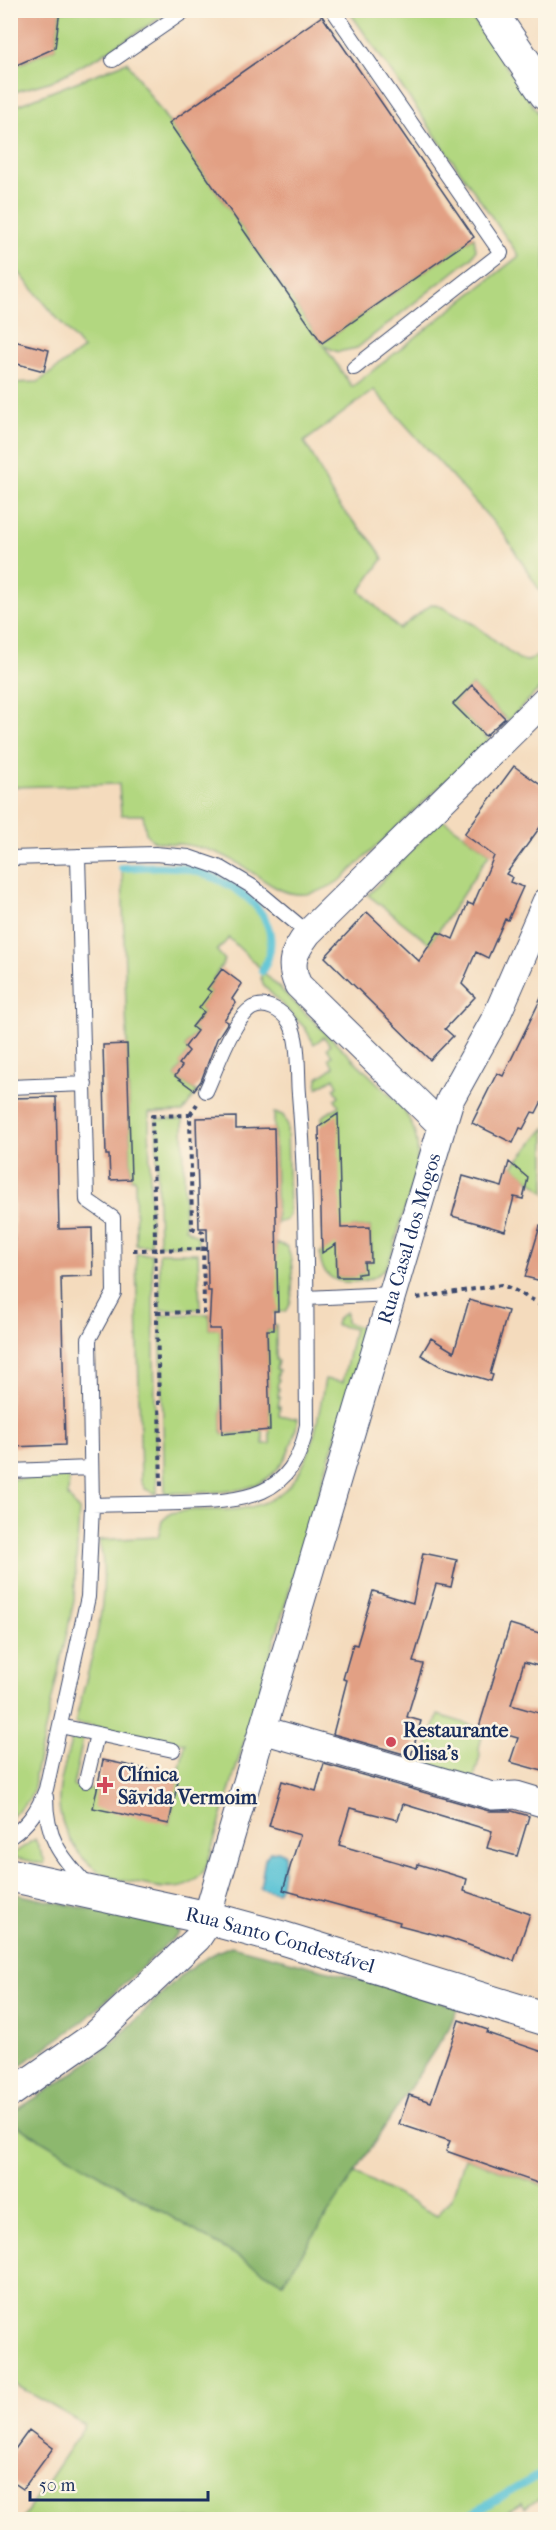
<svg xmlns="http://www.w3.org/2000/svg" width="556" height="2530" font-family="'IM FELL French Canon',serif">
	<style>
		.green { fill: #b2d780; stroke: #66836f; stroke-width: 1.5; fill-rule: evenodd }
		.forest { fill: #8db86e; stroke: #547466; stroke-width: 1.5 }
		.water { fill: #59c2d5; stroke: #3a789a; stroke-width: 1.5 }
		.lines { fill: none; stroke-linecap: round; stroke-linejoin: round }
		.stream { stroke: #59c2d5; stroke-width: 8 }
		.building { fill: #e2a084 }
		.service-casing { stroke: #3c496c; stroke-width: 16 }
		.minor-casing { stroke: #3c496c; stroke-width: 29 }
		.tertiary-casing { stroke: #3c496c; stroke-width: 35 }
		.path { stroke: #3c496c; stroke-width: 4; stroke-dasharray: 4.5 4.5; stroke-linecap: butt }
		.service { stroke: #fff; stroke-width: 14 }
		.minor { stroke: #fff; stroke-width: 27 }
		.tertiary { stroke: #fff; stroke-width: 33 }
		.poi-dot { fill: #d1495b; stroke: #fcf5e5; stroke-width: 2 }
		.labels { text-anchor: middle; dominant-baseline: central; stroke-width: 5; stroke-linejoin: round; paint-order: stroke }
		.street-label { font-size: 20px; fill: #1b2f5e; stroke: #fcf5e5 }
		.poi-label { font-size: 20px; font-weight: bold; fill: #1b2f5e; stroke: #fcf5e5; text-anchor: start }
	</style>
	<rect width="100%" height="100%" fill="#fcf5e5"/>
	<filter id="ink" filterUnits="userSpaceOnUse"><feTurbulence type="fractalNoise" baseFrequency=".0167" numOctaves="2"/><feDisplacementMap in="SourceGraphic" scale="12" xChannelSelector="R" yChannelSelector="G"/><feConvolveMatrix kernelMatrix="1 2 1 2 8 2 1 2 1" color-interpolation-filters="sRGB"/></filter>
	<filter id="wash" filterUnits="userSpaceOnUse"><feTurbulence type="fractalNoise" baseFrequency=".008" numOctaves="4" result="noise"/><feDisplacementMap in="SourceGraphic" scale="24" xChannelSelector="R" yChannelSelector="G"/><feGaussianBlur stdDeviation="1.35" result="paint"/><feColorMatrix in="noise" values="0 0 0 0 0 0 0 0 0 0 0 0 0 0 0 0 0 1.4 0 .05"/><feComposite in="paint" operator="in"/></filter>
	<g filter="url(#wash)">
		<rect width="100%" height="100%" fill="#f4dbbd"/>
		<path class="green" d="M 60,11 L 171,11 L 98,57 L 52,81 L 11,93 L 11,68 L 55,48 Z
			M 349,11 L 468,11 L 545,123 L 545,599 L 504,534 L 374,390 L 304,442 C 317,459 322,478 333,496 C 346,520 372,534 383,559 L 360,591 L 399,629 L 432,604 L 438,605 L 475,625 L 520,660 L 528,661 L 540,654 L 545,653 L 545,683 L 508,721 L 472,685 L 453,704 L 489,740 L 342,879 C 283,919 266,870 215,852 C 203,848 191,845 179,844 C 170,843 160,844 152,840 L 146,833 L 143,815 L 121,815 L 119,784 L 11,787 L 11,383 L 38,382 L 83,349 L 11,263 L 10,102 L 13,107 L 127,62 L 322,343 L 474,237 L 476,250 L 471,258 L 357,348 L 338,352 L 324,346 L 352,387 L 519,256 Z
			M 442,819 L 490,853 L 430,944 L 368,895 Z
			M 163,867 C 216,869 295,906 262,971 L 396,1101 C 433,1141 414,1180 400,1225 C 396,1238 393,1257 385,1268 C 374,1283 340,1288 327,1274 C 321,1268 320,1261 320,1253 L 341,1240 L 322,1126 L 322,1117 L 339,1106 L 335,1099 L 339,1096 L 334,1088 L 338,1086 L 334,1078 L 317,1088 L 318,1078 L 334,1067 L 328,1059 L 332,1056 L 327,1048 L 330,1045 L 324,1037 L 314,1044 L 305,1028 L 264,986 L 261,978 L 262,970 L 229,938 L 217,951 L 225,960 L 207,989 L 211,992 L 200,1008 L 204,1012 L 192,1027 L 197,1031 L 185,1047 L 189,1051 L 180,1064 L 182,1066 L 175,1076 L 197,1092 L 183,1112 L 149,1113 L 151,1245 L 136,1245 L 135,1179 L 131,1179 L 122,868 ZM 370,1227 L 371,1262 L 364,1262 L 364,1273 L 358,1274 L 357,1277 L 337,1277 L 336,1261 L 352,1228 Z
			M 274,1113 L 283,1115 L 287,1124 L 289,1214 L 286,1220 L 277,1223 Z
			M 156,1119 L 183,1119 L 185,1228 L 198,1237 L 198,1245 L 159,1245 Z
			M 545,1128 L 545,1193 L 513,1166 Z
			M 276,1243 L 286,1246 C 294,1257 295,1302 286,1311 L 273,1313 L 273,1311 Z
			M 198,1253 L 200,1309 L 160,1310 L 159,1253 Z
			M 136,1254 L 152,1254 L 157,1494 L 145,1489 L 141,1481 Z
			M 346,1312 L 346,1323 L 365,1329 L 367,1332 L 207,1865 C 192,1896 163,1889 136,1883 C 122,1880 108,1878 97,1870 C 78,1857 65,1836 60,1813 C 55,1790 67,1760 72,1737 L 83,1739 L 73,1786 L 97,1791 L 169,1824 L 185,1743 L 75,1723 C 88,1668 114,1596 99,1540 L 158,1537 L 162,1521 L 171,1513 C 192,1507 217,1512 239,1509 C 310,1501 315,1434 325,1379 L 343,1382 L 354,1329 L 336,1325 L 338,1318 Z
			M 209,1314 L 209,1329 L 220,1329 L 222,1434 L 247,1434 L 248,1431 L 263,1430 L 263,1444 L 270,1444 L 267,1330 L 273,1330 L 274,1325 L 276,1325 L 276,1360 L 278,1361 L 276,1369 L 279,1370 L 277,1378 L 279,1379 L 277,1387 L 279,1388 L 278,1397 L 280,1397 L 278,1406 L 280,1406 L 279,1415 L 298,1419 C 283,1502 233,1491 165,1493 L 160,1315 Z
			M 69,1476 L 68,1497 L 79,1510 L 74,1601 L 35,1775 C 36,1796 26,1804 11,1817 L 11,1479 Z
			M 438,1715 L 484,1729 L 479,1748 L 480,1756 L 473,1781 L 421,1766 Z
			M 35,1839 L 45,1861 L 44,1864 L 11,1857 L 13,1854 Z
			M 11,2122 L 283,2283 L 354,2172 L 437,2216 L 452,2197 L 465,2158 L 545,2186 L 545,2495 L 525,2508 L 522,2503 L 493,2520 L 22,2519 L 85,2425 L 11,2382 Z"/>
		<path class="forest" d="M 11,1893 L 174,1927 L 179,1933 L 85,2020 L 11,2072 Z
			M 231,1946 L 344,1975 L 458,2007 L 449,2028 L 283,2283 L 11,2122 L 11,2114 C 45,2091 83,2070 113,2042 C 154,2006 177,1967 231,1946 Z"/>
		<path class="water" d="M 278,1851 L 285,1854 L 281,1885 L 277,1892 L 260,1888 L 265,1859 L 270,1852 Z"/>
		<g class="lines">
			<path class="stream" d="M 122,868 C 143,867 166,865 187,869 C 233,879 293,917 262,971
				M 461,2520 L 546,2471"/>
		</g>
		<g id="blocks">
			<path class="building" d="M 10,10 L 60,10 L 55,48 L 10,68 Z
				M 322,16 L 474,237 L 322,343 L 169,123 Z
				M 10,340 L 49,350 L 44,371 L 10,362 Z
				M 472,685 L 505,718 L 485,736 L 453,704 Z
				M 514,766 L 546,789 L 546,819 L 506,874 L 512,877 L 510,882 L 523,887 L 508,920 L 505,919 L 488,958 L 476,952 L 462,984 L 475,997 L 445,1029 L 453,1036 L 430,1060 L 325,957 L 367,912 L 419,961 L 438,932 L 453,939 L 468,903 L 473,905 L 494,856 L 464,834 Z
				M 222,969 L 242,984 L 232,999 L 236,1003 L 224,1020 L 228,1022 L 217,1039 L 201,1081 L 194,1090 L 175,1076 L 182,1066 L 179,1064 L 189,1051 L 185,1047 L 197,1031 L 192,1027 L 204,1012 L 199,1008 L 211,992 L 207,989 Z
				M 546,988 L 546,1093 L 536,1113 L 532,1112 L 523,1129 L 520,1128 L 513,1143 L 472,1123 L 497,1073 L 503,1076 Z
				M 127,1044 L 131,1179 L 110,1180 L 109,1155 L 106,1155 L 103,1045 Z
				M 56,1097 L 59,1229 L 92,1228 L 93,1276 L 61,1277 L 65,1445 L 10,1447 L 10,1301 L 16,1301 L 11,1098 Z
				M 338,1114 L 341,1228 L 370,1227 L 371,1262 L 364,1262 L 365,1273 L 358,1274 L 358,1277 L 337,1277 L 336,1244 L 322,1253 L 319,1127 Z
				M 236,1117 L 236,1129 L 274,1128 L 278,1311 L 274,1311 L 274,1330 L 267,1330 L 270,1430 L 222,1434 L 220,1329 L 209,1329 L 211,1291 L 208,1291 L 207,1228 L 199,1228 L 196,1118 Z
				M 509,1162 L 528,1178 L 523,1199 L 514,1197 L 505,1231 L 452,1216 L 463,1176 L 502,1187 Z
				M 540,1226 L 546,1227 L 546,1282 L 525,1277 Z
				M 469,1300 L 508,1311 L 490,1374 L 493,1375 L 491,1381 L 440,1366 L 421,1355 L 431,1338 L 454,1352 Z
				M 423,1553 L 457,1560 L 451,1587 L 436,1584 L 413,1662 L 423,1664 L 407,1717 L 421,1721 L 411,1756 L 333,1734 L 347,1680 L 343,1679 L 353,1644 L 357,1645 L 373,1591 L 413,1603 Z
				M 510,1624 L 546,1635 L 546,1668 L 524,1662 L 511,1705 L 546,1715 L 546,1772 L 510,1762 L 518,1738 L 479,1727 Z
				M 103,1760 L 179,1776 L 169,1824 L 93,1808 Z
				M 324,1764 L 489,1811 L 512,1811 L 529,1816 L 517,1856 L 487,1848 L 492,1831 L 403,1804 L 398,1820 L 350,1808 L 339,1845 L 417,1868 L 418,1864 L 467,1879 L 464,1891 L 530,1914 L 514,1961 L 449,1938 L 399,1925 L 400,1922 L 283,1890 L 300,1835 L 269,1826 L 282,1781 L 316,1791 Z
				M 459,2020 L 488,2030 L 487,2033 L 546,2053 L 546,2186 L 446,2151 L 450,2141 L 399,2124 L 409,2095 L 431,2102 Z
				M 29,2430 L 53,2448 L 23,2489 L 10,2480 L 10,2456 Z"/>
		</g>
	</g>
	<g filter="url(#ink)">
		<use href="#blocks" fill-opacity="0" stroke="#3c496c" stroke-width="1.5"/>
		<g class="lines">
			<defs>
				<path id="service" d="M 333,10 L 501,253 L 354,368
					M 113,60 L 186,10
					M 10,858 L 155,854 L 189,857 L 221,868 L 253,887 L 308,933
					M 10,1087 L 85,1084
					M 306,1298 L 392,1294
					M 10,1471 L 91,1468
					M 92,1505 C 121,1504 150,1504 180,1503 C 242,1501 294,1500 307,1425 C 306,1315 308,1204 299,1094 C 297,1073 300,1042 290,1023 C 282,1010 265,1001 252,1008 C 232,1020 216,1070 206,1091
					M 60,1726 L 173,1750
					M 86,1781 L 97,1734
					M 46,1797 C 46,1838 60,1856 87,1885
					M 10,1837 C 29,1824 38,1810 46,1789 L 88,1597 L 92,1505 L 89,1339 L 114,1293 L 113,1218 L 87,1200 L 78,856"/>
				<g id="minor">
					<path d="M 442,1126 L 298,985 C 288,963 294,952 308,933 L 546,699"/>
					<path d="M 263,1730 L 493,1796 L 516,1795 L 546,1804"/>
					<path id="s1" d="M 10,2094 L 96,2034 L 197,1939 L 203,1930 L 450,1100 L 496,1017 L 546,902"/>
				</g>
				<g id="tertiary">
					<path d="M 489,10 L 546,94"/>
					<path id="s2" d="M 10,1875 L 208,1918 L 282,1938 L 546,2019"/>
				</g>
			</defs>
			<use href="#service" class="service-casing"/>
			<use href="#minor" class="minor-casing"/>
			<use href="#tertiary" class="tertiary-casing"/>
			<path class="path" d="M 133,1250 L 208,1249
				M 417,1298 L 501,1285 L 512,1289 L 546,1307
				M 157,1313 L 204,1312 L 203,1232 L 192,1228 L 190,1115 L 197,1104
				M 161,1486 L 152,1116 L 190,1115"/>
			<use href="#service" class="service"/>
			<use href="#minor" class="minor"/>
			<use href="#tertiary" class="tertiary"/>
		</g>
	</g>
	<g class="poi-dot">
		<circle cx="391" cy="1742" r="6"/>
		<path d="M102 1776h6v6h6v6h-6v6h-6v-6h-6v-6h6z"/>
	</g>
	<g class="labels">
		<g class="street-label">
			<text stroke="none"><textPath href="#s1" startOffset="976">Rua Casal dos Mogos</textPath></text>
			<text stroke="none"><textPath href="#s2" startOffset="278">Rua Santo Condestável</textPath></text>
		</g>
		<g class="poi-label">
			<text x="403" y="1730">Restaurante<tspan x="403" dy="23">Olisa's</tspan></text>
			<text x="118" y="1774">Clínica<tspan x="118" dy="23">Sãvida Vermoim</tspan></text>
		</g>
	</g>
	<rect width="556" height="2530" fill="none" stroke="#fcf5e5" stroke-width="36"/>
	<path d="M30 2491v9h178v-9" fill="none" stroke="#1b2f5e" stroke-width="3"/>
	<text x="39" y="2491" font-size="18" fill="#1b2f5e" stroke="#fcf5e5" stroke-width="4.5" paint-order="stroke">50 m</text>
</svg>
